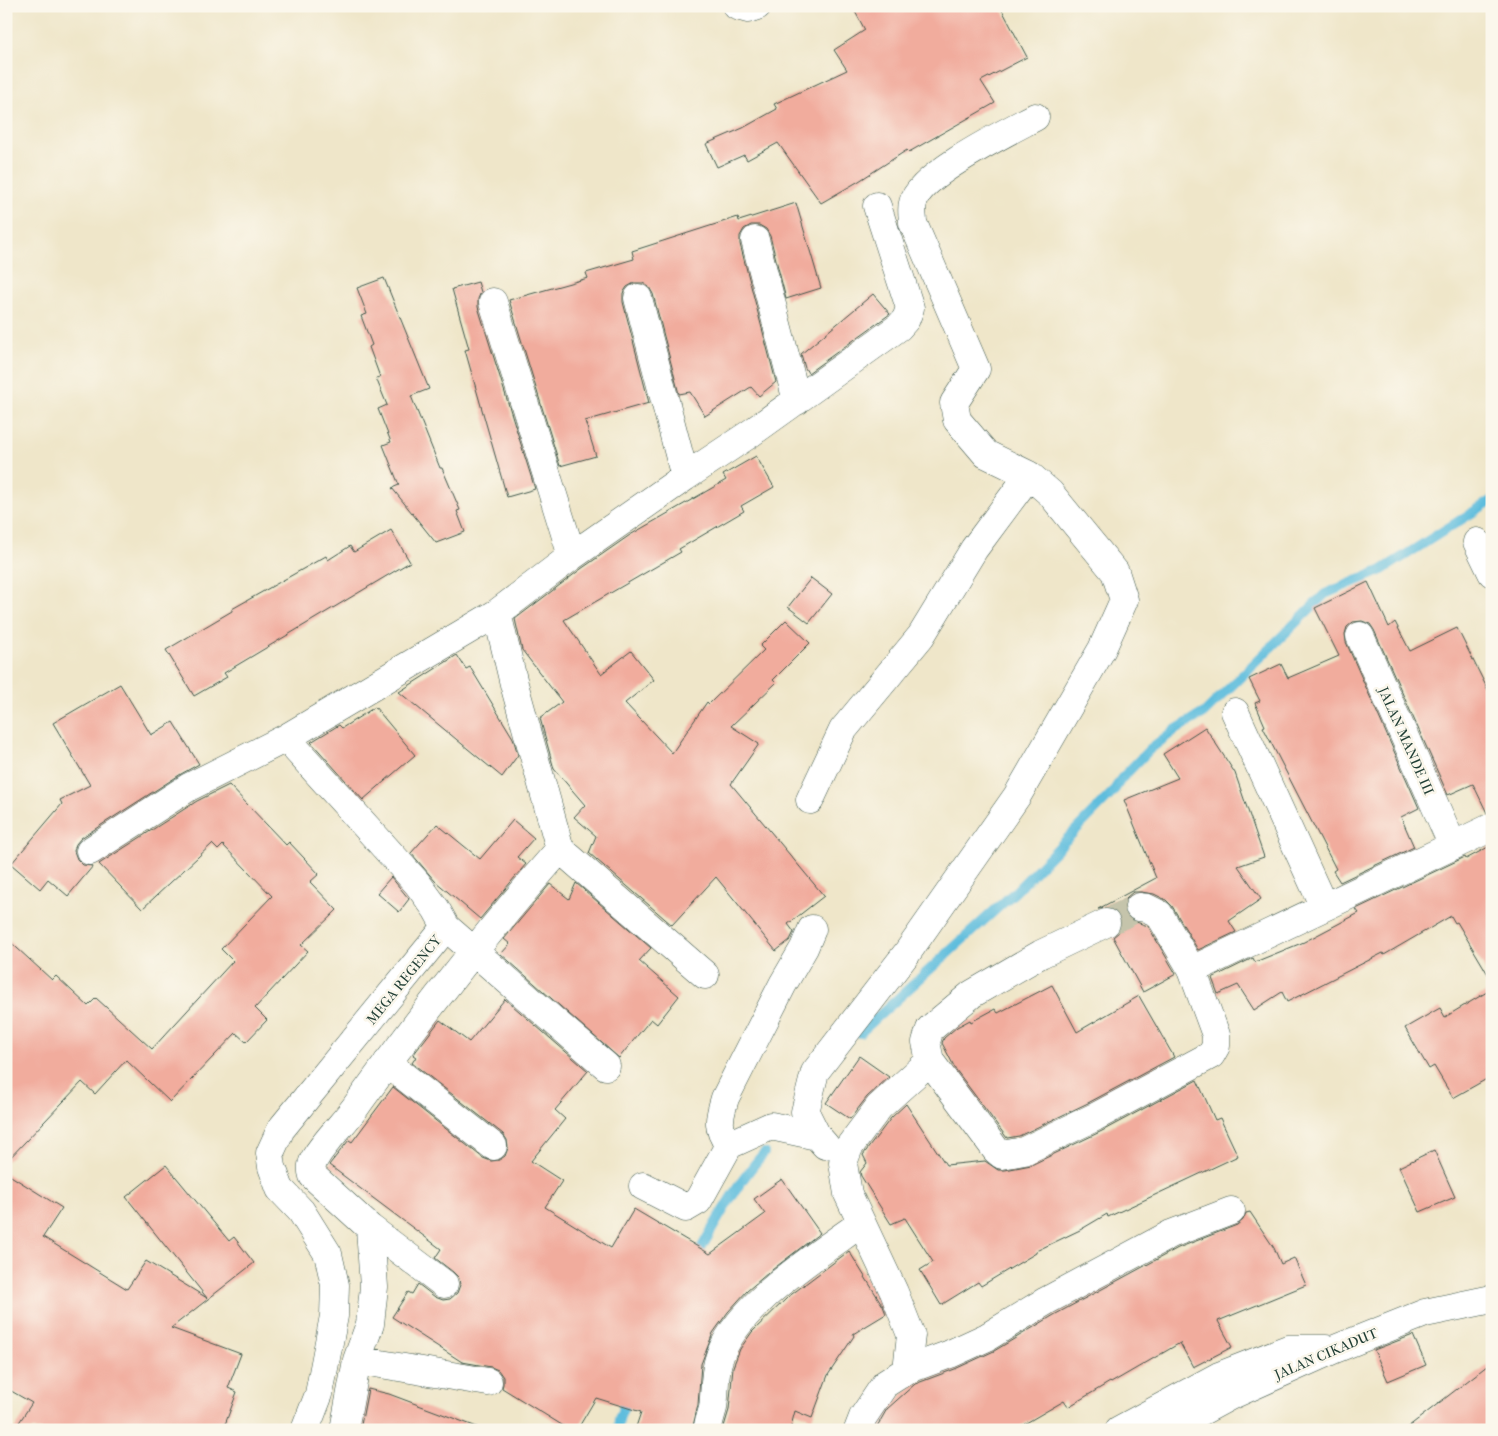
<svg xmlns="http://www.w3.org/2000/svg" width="1498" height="1436" font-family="'IM FELL French Canon',serif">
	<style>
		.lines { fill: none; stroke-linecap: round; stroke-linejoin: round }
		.stream { stroke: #5ebddd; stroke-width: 10 }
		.building { fill: #f1ac9d }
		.street-tunnel { stroke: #c5c4ab; stroke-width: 28; stroke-dasharray: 28 14; stroke-linecap: butt }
		.street-casing { stroke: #3e564a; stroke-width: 29 }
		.street { stroke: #fff; stroke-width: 28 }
		.labels { text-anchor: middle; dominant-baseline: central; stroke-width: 5; stroke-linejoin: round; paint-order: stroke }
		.street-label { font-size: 14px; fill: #1f3d34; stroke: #fbf7ec }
	</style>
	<rect width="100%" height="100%" fill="#fbf7ec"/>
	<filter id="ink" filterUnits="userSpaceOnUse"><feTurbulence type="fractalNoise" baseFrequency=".02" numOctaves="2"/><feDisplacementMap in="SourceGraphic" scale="10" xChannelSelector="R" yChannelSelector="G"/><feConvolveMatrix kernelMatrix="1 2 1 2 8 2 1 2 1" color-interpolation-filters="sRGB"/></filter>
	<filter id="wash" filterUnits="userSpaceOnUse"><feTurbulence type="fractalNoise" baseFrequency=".0096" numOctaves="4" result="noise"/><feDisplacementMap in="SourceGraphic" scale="20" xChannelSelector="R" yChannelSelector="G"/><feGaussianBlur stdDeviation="1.12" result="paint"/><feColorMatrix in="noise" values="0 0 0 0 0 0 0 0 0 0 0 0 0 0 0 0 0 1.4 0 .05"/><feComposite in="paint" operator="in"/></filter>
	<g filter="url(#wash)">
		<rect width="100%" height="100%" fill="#efe6c9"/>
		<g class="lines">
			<path class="stream" d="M 860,1033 L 1015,892 L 1113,792 L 1121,779 L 1150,749 L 1175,730 L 1204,713 L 1325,594 L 1382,570 L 1492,500
				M 695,1259 C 716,1223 736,1184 764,1153
				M 618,1430 L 619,1419 L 628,1395"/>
		</g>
		<g id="blocks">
			<path class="building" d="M 852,6 L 1000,6 L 1027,57 L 981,81 L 995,103 L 909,152 L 907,150 L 859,181 L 821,203 L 778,143 L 747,160 L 744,155 L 717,167 L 706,144 L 743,128 L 777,109 L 774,104 L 847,70 L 834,50 L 865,30 Z
				M 796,203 L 821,288 L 786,299 L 770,236 L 766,229 L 759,225 L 751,225 L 744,229 L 740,236 L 740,244 L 776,382 L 759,396 L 751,387 L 705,416 L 690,392 L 679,394 L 653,294 L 649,287 L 643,283 L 634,283 L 627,287 L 623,293 L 623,302 L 649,403 L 585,421 L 596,456 L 560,466 L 509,300 L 588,278 L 586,273 L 634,259 L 632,251 L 738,217 L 739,221 Z
				M 384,278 L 429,389 L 411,396 L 440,468 L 442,468 L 460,510 L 457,511 L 465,532 L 436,543 L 392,488 L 399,485 L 383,445 L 391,442 L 378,409 L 387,405 L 376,378 L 380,377 L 369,347 L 372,345 L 361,316 L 367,314 L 357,288 Z
				M 478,282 L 481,292 L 478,299 L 478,307 L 535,489 L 507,497 L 465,350 L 469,349 L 452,289 Z
				M 873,294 L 890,314 L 808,373 L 805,368 L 801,354 Z
				M 756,456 L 774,487 L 741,506 L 744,511 L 679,549 L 681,552 L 564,620 L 601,674 L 631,651 L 654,680 L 625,703 L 672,753 L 707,702 L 709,704 L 764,650 L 760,646 L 786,620 L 810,643 L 773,680 L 776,683 L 731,726 L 759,744 L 731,784 L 824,896 L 788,924 L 794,932 L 790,940 L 776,951 L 716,877 L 672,925 L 589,853 L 596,836 L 574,817 L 585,805 L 554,769 L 540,718 L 562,702 L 522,650 L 515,619 L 581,569 L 630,535 L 726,480 L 723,475 Z
				M 391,530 L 410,562 L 224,673 L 227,677 L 194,696 L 166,650 L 232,611 L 232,609 L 326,556 L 328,560 L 350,546 L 354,552 Z
				M 811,578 L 832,594 L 809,623 L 788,607 Z
				M 1368,582 L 1389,627 L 1395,622 L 1410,651 L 1457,628 L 1492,698 L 1492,812 L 1487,813 L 1473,784 L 1448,795 L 1374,630 L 1370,624 L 1362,621 L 1353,622 L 1347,627 L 1345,634 L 1346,642 L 1419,808 L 1401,817 L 1414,847 L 1340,882 L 1333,871 L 1336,869 L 1263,727 L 1265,726 L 1255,703 L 1260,701 L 1249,679 L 1281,664 L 1288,678 L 1339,656 L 1315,608 Z
				M 457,655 L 466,669 L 470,667 L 513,738 L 518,755 L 502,777 L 399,692 Z
				M 120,684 L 151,735 L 173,722 L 199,764 L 181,774 L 81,838 L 76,844 L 74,851 L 77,859 L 83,865 L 93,866 L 68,896 L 48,879 L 40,889 L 11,864 L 62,804 L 60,800 L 90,785 L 53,723 Z
				M 375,707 L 415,755 L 363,800 L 311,742 L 339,725 L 342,728 Z
				M 1205,727 L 1235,773 L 1264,857 L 1238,866 L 1261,899 L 1229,921 L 1236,932 L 1198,950 L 1172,906 L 1166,900 L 1154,894 L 1141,892 L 1133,892 L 1127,897 L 1124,906 L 1125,914 L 1130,920 L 1148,926 L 1176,974 L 1143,992 L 1113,937 L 1119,932 L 1121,925 L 1120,916 L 1114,910 L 1108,908 L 1098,909 L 1156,878 L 1124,800 L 1178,778 L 1163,754 Z
				M 229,785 L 286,845 L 289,842 L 319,874 L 310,882 L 337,910 L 301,945 L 308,951 L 255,1008 L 267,1020 L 246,1042 L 236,1033 L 170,1102 L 126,1060 L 95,1094 L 82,1082 L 6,1162 L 6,938 L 52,980 L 56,976 L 88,1006 L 96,998 L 152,1049 L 233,961 L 221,949 L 272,896 L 223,845 L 218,850 L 212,844 L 142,909 L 99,864 L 197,801 Z
				M 513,820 L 534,838 L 517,857 L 526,864 L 480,919 L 435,881 L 411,853 L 437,824 L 480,859 Z
				M 1492,845 L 1492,981 L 1457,922 L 1455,923 L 1451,916 L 1384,955 L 1383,953 L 1287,1002 L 1282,992 L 1254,1010 L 1238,985 L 1218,994 L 1212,978 L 1253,958 L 1255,962 L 1304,942 L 1359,913 L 1356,909 L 1465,857 L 1466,859 Z
				M 391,877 L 409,899 L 399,912 L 377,893 Z
				M 576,883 L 651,948 L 639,961 L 679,996 L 657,1024 L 651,1019 L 619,1058 L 501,954 L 510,944 L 504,939 L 550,884 L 569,899 Z
				M 1052,985 L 1077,1032 L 1139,996 L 1174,1057 L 1088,1103 L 1019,1136 L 1007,1138 L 956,1070 L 942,1043 L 944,1038 L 957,1027 L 970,1020 L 971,1022 L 995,1009 L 998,1013 Z
				M 1492,989 L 1492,1076 L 1453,1098 L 1434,1066 L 1429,1069 L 1405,1028 L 1440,1008 L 1445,1017 Z
				M 505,999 L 588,1071 L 555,1110 L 565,1119 L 531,1161 L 562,1181 L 545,1207 L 611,1248 L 634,1209 L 710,1254 L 765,1214 L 754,1199 L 782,1179 L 820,1233 L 768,1273 L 747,1291 L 728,1312 L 713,1333 L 701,1364 L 698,1405 L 692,1430 L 635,1430 L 641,1412 L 596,1398 L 577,1430 L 570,1430 L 502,1388 L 503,1384 L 503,1377 L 498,1370 L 491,1367 L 462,1362 L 392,1317 L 408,1292 L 412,1294 L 418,1284 L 435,1297 L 443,1300 L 450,1299 L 457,1293 L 460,1285 L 459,1278 L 453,1272 L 435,1258 L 441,1249 L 329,1165 L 349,1140 L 352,1142 L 393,1087 L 483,1158 L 491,1161 L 499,1160 L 505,1156 L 508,1148 L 507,1140 L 503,1134 L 412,1063 L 416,1057 L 413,1055 L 440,1020 L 469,1042 Z
				M 859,1056 L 889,1077 L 867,1097 L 850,1119 L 826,1103 Z
				M 1197,1080 L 1215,1120 L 1220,1118 L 1238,1156 L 1108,1217 L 1107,1214 L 1080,1230 L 1036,1251 L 1036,1253 L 981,1286 L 978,1282 L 941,1305 L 920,1270 L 933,1262 L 905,1218 L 891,1224 L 861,1176 L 860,1172 L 867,1163 L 863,1155 L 891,1118 L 906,1104 L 946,1165 L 985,1161 L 998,1170 L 1005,1170 L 1031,1165 L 1102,1131 Z
				M 1434,1150 L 1455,1197 L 1420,1212 L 1399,1167 Z
				M 166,1165 L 229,1241 L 234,1237 L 254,1263 L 171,1328 L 241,1354 L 228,1388 L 237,1392 L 223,1430 L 14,1430 L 32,1403 L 6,1388 L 6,1173 L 62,1208 L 43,1237 L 127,1289 L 146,1261 L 207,1298 L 126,1197 Z
				M 1250,1212 L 1274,1248 L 1281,1264 L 1294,1258 L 1306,1285 L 1218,1321 L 1232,1347 L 1193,1367 L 1180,1343 L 1111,1383 L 1110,1382 L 1068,1407 L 1064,1401 L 1014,1430 L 875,1430 L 887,1409 L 915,1384 L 955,1369 L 994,1351 L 1054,1315 L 1178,1248 L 1237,1225 L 1243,1220 L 1246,1213 Z
				M 849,1251 L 883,1306 L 886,1314 L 853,1334 L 854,1336 L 828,1375 L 812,1418 L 795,1411 L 790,1430 L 723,1430 L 729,1410 L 733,1367 L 740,1349 L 752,1332 L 788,1297 Z
				M 1413,1335 L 1426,1365 L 1388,1381 L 1374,1350 Z
				M 1492,1362 L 1492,1430 L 1404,1430 Z
				M 368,1389 L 389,1394 L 477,1427 L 477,1430 L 366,1430 L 361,1425 Z"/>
		</g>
	</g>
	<g filter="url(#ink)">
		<use href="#blocks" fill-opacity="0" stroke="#3e564a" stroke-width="1"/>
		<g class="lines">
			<path class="street-tunnel" d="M 1106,923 L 1139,907"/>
			<defs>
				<path id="street" d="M 737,6 L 748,9 L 757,6
					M 755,240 L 797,401
					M 638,298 L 685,477
					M 493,302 L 572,556
					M 1477,542 L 1492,573
					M 1360,636 L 1453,846
					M 1235,712 L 1324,907
					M 286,738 L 497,613 L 572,556 L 685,477 L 751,433 L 899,327 L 906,319 L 910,308 L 877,206
					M 810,800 L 843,730 L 921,636 L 974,549 L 1029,475
					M 560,849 L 705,975
					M 90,851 L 189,787 L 286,738 L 417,883 L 436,909 L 446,927 L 606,1066
					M 1106,923 L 1041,954 L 972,994 L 930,1029 L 926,1042 L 930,1061 L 996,1150 L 1002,1155 L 1024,1151 L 1095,1117 L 1211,1055 L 1216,1046 L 1216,1035 L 1192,970 L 1159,914 L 1147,908 L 1139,907
					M 1192,970 L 1492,827
					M 387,1063 L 493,1146
					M 817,1136 L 805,1112 L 815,1072 L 907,953 L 1017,796 L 1102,649 L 1124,600 L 1115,572 L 1050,493 L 1029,475 L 986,454 L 957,420 L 954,403 L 976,369 L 913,223 C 913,217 911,209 913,203 C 919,175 1009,131 1035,117
					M 729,1145 C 716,1128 719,1118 725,1098 L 783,984 L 804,948 L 812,929
					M 643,1186 L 686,1208 L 698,1201 L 729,1145 L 771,1126 L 817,1136 L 825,1145
					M 370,1228 L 444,1284
					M 357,1360 L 488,1382
					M 907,1370 L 950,1354 L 987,1337 L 1046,1301 L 1171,1234 L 1231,1211
					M 305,1430 L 319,1394 L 334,1316 L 335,1285 L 328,1254 L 301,1211 L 280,1189 L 272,1167 L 270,1153 L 281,1129 L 446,927
					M 344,1430 L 357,1360 L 370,1324 L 374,1287 L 370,1228 L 313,1176 C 311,1169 311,1165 315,1158 C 327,1138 346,1122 359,1102 C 422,1014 489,930 560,849 L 514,684 L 497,613
					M 707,1430 C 709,1422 711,1415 713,1408 C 715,1393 714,1377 718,1362 C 732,1308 816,1256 860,1224
					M 858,1430 L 863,1417 L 885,1384 L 907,1370 L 911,1335 L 894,1292 L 848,1194 L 843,1163 L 849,1147 L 879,1107 L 930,1061
					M 1119,1430 L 1219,1376 L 1288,1349 L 1326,1349
					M 1167,1430 L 1230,1396 L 1335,1349 L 1425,1313 L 1492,1299"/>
			</defs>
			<use href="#street" class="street-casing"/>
			<use href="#street" class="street"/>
		</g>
	</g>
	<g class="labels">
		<g class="street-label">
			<text transform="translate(1406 741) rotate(66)">JALAN MANDE III</text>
			<text transform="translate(404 980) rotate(-51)">MEGA REGENCY</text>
			<text transform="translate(1326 1354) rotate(-23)">JALAN CIKADUT</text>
		</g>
	</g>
	<rect width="1498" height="1436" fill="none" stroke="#fbf7ec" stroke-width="25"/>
</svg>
